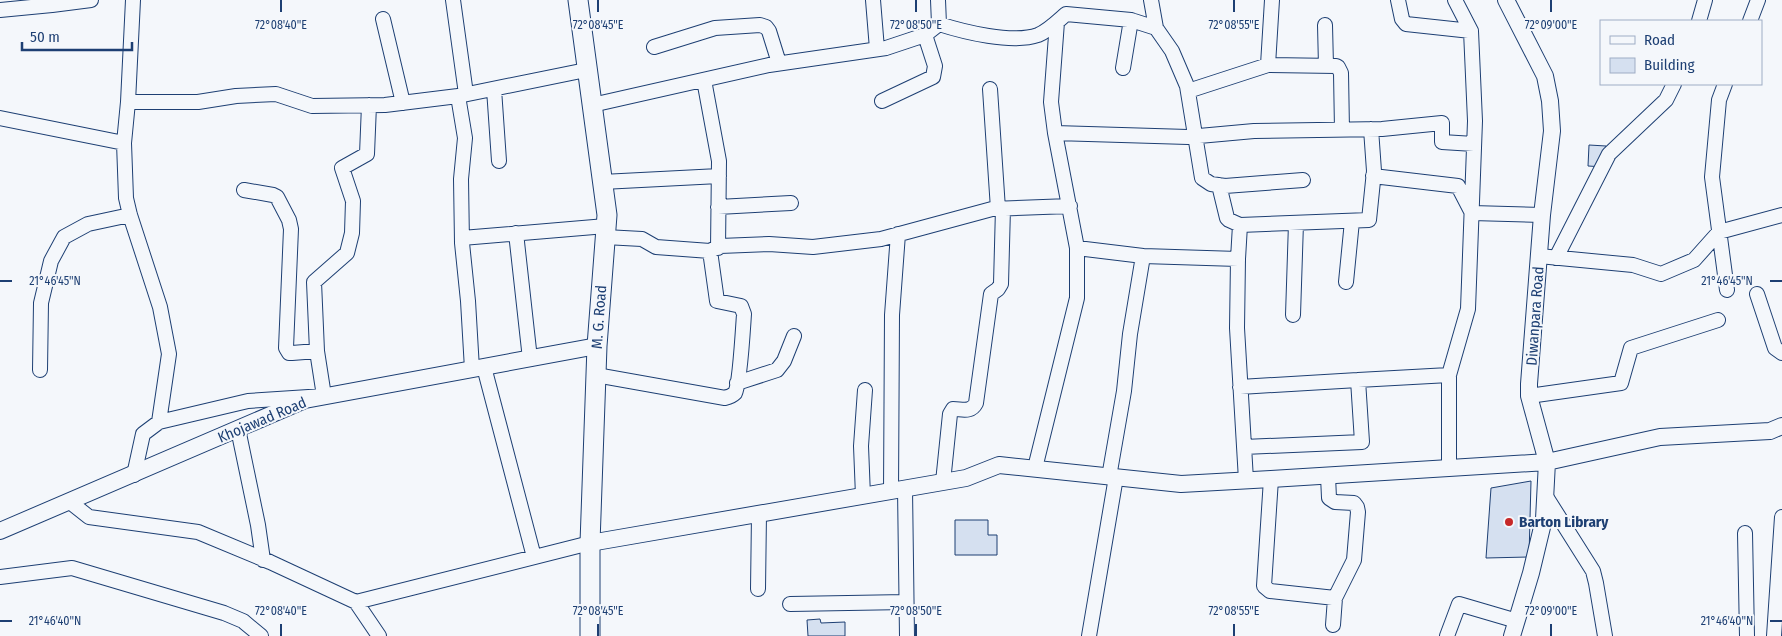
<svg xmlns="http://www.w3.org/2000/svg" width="1782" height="636" font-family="'Fira Sans Condensed',sans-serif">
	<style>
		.building { fill: #d5e0f0; stroke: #1d3f73 }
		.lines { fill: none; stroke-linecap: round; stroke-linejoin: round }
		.minor-casing { stroke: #1d3f73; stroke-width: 16 }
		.tertiary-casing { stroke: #1d3f73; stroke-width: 18 }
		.secondary-casing { stroke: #1d3f73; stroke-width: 21 }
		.minor { stroke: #f4f7fb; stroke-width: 14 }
		.tertiary { stroke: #f4f7fb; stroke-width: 16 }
		.secondary { stroke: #f4f7fb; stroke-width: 19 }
		.ticks { fill: none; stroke: #1d3f73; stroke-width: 2 }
		.poi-dot { fill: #c62828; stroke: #f4f7fb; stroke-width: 2 }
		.labels { text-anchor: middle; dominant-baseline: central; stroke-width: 4; stroke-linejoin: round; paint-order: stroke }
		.street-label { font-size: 15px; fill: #1d3f73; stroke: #f4f7fb }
		.poi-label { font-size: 15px; font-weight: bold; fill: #1d3f73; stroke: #f4f7fb; text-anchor: start }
		.ticks-label { font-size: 12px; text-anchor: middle; fill: #1d3f73; stroke: #f4f7fb; stroke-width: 4; stroke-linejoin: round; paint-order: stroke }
	</style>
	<rect width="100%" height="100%" fill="#f4f7fb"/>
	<path class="building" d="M 1589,145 L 1606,146 L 1605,167 L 1588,166 Z
		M 1531,481 L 1529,557 L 1486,558 L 1491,488 Z
		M 955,520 L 988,520 L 988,535 L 997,535 L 997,555 L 955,555 Z
		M 820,619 L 821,623 L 845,622 L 845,636 L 808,636 L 807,620 Z"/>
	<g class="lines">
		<defs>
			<path id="minor" d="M 52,0 L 52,5 L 91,0
				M 453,0 L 466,94
				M 873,0 L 877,49
				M 1151,0 L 1156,28
				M 1398,0 L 1402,19 L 1406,24 L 1471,31
				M 0,10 L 52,5
				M 383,19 L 403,103
				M 1699,21 L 1705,0
				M 1750,21 L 1758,0
				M 939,24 C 964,32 1012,44 1038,35 C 1048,31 1058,21 1066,14 L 1131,20 L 1156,28 L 1172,51 L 1187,86 L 1202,178 L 1211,184 L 1225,186 L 1303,180
				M 1325,25 L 1326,66
				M 654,47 L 715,28 L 760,25 L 766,27 L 769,31 L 779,63
				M 1268,65 L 1272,0
				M 1123,68 L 1131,20
				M 704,80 L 719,161 L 718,248
				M 1725,84 L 1719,100 L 1712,177 L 1727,290
				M 494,89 L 499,161
				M 990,89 L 998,209
				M 1188,91 L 1268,65 L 1336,66 L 1338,67 L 1341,73 L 1342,130
				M 458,96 L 465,138 L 461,179 L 462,243 L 468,301 L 472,369
				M 882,101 L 933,77 L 935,66 L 925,35
				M 128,102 L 133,0
				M 592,105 L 769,65 L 886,48 L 925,35 L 939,24 L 938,0
				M 0,118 L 124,143 L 126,198 L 130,215 L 160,307 L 169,354 L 159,422
				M 1055,133 L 1188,137 L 1254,131 L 1382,129 L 1442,123 L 1442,142 L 1474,144
				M 124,143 L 128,102 L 198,102 L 236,96 L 276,94 L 312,106 L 385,105 L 458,96 L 586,70
				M 1373,176 L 1458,186 L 1472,213 L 1542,215
				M 602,182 L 719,176
				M 1219,185 L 1227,218 L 1229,220 L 1240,225
				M 244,190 L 273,195 L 277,197 L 289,220 L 291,229 L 286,348 L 289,353 L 292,353 L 317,351
				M 718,207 L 791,203
				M 516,233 L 530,359
				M 605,237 L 642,239 L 656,247 L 710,251 L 720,246 L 769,244 L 813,247 L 881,239 L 992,209 L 1070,206
				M 462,238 L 606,226
				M 1077,248 L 1143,256 L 1130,334 L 1124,391 L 1109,477
				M 1143,256 L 1238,259 L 1237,328 L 1246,480
				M 1539,256 L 1633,265 L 1661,274 L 1694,260 L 1719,232 L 1782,215
				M 1556,258 L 1609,154 L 1666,100 L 1674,84
				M 1238,259 L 1240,225 L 1369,220 L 1374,171 L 1371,129
				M 1346,282 L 1352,221
				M 1757,294 L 1775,348 L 1782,353
				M 1293,315 L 1296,223
				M 484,367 L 534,557
				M 40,370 L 41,303 L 51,261 L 64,237 L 88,224 L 130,215
				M 596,375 L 725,398 C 729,397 732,396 735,393 C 740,384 743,328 744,314 L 741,306 L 717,301 L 710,251
				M 1449,375 L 1449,468
				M 737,383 L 777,370 L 784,361 L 794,336
				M 1240,387 L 1358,380
				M 1529,396 L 1621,383 L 1631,348 L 1718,320
				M 238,429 L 258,525 L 263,560
				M 1244,447 L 1362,442 L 1358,380 L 1449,375 L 1468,309 L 1475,121 L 1471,31 L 1455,0
				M 1035,468 L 1077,298 L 1077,248 L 1055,133 L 1051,102 L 1057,22
				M 134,475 L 143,434 L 159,422 L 248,401 L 324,396 L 317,351 L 314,282 L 347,253 L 352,233 L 353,201 L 342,168 L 367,154 L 369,105
				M 1328,476 L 1329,498 L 1335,502 L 1354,503 L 1357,507 L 1358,512 L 1354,560 L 1335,598 L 1333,625
				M 1271,479 L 1264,586 L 1270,591 L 1335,598
				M 943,482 L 950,414 L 953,409 C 962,409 971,413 976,403 L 991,294 L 998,289 L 1001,284 L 1003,208
				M 905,489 L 907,636
				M 891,491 L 892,315 L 898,234
				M 1545,495 L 1593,571 L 1596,583 L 1605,636
				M 863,496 L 861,446 L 865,390
				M 70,502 L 89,517 L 198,532 L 270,562 L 356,602 L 590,543
				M 1745,533 L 1747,636
				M 0,577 L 72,568 L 224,613 L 243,621 L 261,636
				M 758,589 L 759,514
				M 356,602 L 379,636
				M 790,604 L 906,602
				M 1089,636 L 1116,477
				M 1447,636 L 1459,604 L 1517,621
				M 1774,636 L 1782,517"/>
			<path id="tertiary" d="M 1506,0 L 1545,76 L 1550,101 L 1552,131 L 1542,215 L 1529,384 L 1529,396 L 1547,462 L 1544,519 L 1531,573 L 1512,636
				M 0,531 L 305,400 L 597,346
				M 590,543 L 966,478 L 999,465 L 1181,484 L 1271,479 L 1547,462 L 1660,437 L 1770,431 L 1782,426"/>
			<path id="secondary" d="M 578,0 L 607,215 L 597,346 L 590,543 L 590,636"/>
		</defs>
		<use href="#minor" class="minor-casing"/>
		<use href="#tertiary" class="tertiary-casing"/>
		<use href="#secondary" class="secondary-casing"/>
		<use href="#minor" class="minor"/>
		<use href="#tertiary" class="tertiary"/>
		<use href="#secondary" class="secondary"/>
	</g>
	<path class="ticks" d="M 281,0 L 281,12M 598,0 L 598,12M 916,0 L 916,12M 1234,0 L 1234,12M 1551,0 L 1551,12M 0,281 L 12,281M 1770,281 L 1782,281M 0,621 L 12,621M 1770,621 L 1782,621M 281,624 L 281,636M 598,624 L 598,636M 916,624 L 916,636M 1234,624 L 1234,636M 1551,624 L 1551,636"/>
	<circle class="poi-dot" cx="1509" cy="522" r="5"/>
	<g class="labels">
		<g class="street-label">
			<text transform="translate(1535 316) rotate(-86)">Diwanpara Road</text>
			<text transform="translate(599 317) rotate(-86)">M. G. Road</text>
			<text transform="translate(262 420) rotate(-23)">Khojawad Road</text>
		</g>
		<g class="poi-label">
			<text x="1519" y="522">Barton Library</text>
		</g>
	</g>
	<g class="ticks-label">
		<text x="281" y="29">72°08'40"E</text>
		<text x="598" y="29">72°08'45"E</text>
		<text x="916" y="29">72°08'50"E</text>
		<text x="1234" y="29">72°08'55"E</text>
		<text x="1551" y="29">72°09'00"E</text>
		<text x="55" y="285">21°46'45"N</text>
		<text x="1727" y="285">21°46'45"N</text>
		<text x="281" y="615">72°08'40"E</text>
		<text x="598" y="615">72°08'45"E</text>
		<text x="916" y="615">72°08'50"E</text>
		<text x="1234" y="615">72°08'55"E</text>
		<text x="1551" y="615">72°09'00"E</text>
		<text x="55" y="625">21°46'40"N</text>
		<text x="1727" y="625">21°46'40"N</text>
	</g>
	<rect x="1600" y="20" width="162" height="65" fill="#f4f7fb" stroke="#9eadc5"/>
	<rect x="1610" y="36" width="25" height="8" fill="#f4f7fb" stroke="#9eadc5"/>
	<text x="1644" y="45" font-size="15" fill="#1d3f73">Road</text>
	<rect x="1610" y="58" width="25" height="15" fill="#d5e0f0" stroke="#9eadc5"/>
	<text x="1644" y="70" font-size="15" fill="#1d3f73">Building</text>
	<path d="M22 42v8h110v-8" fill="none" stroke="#1d3f73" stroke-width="2.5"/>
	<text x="30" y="42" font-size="15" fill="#1d3f73" stroke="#f4f7fb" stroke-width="4" paint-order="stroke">50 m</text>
</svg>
